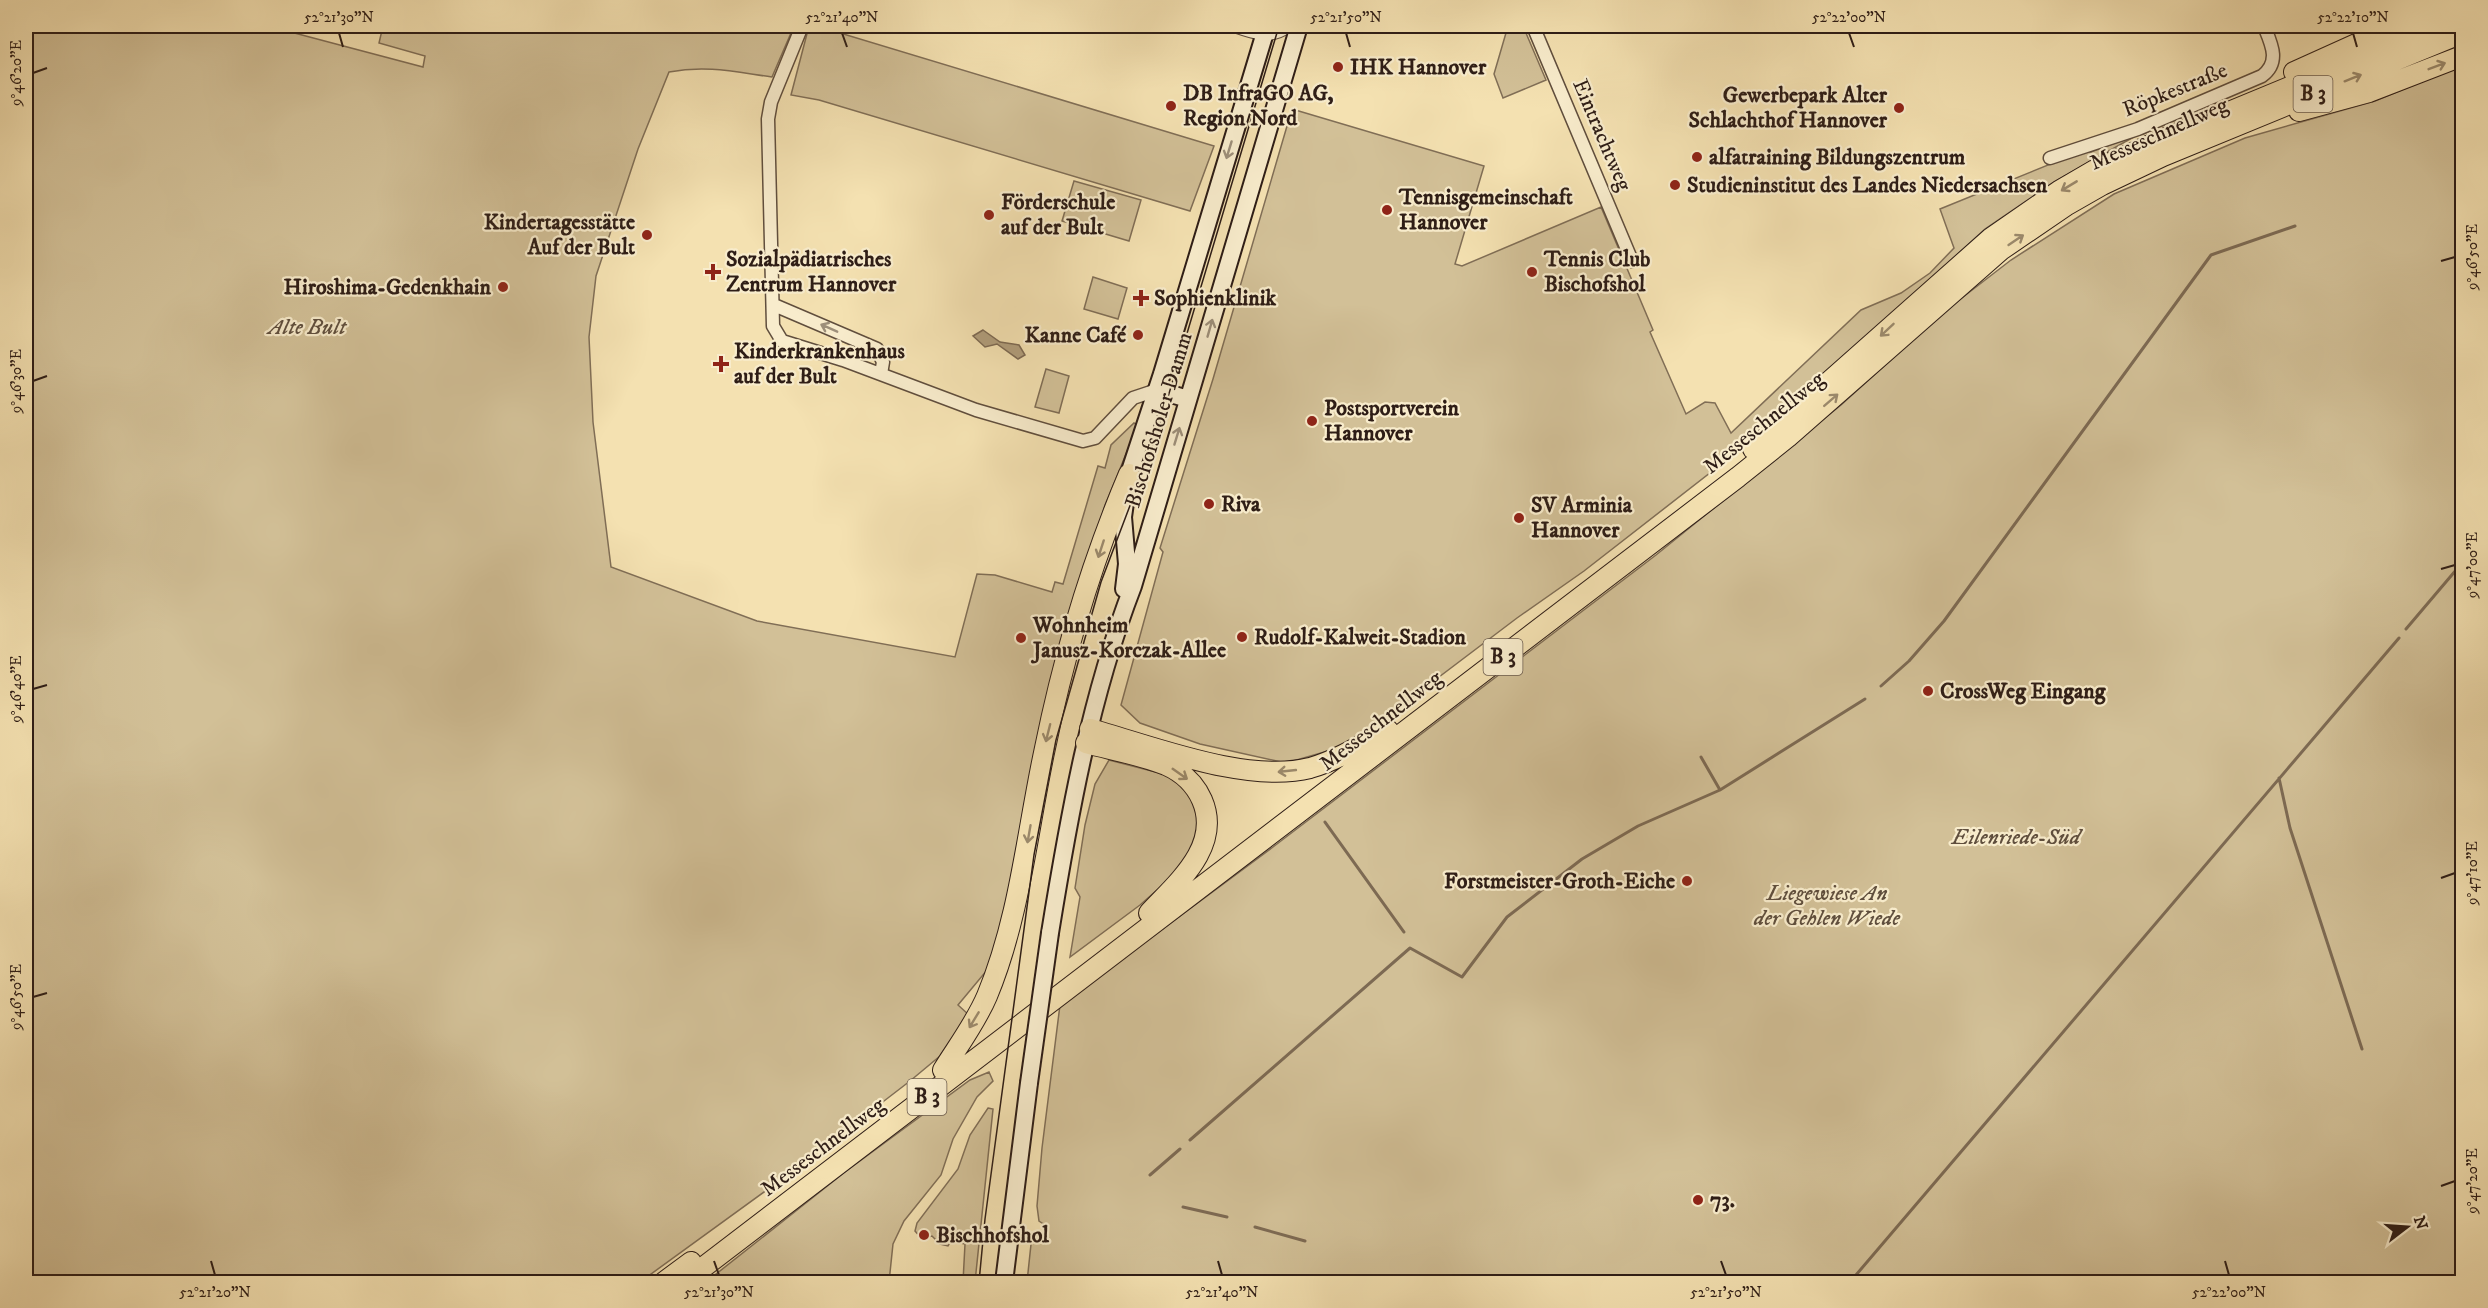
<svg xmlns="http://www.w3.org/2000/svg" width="2488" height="1308" font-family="'IM FELL DW Pica',serif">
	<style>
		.green { fill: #d2c097; stroke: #806e56; stroke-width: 1.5 }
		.water { fill: #b19e7c; stroke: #7d6a53; stroke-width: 1.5 }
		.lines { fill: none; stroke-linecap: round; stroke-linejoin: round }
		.stream { stroke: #7d6a53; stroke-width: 3 }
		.minor-casing { stroke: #604e3d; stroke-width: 15 }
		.tertiary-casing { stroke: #604e3d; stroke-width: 16 }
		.secondary-casing { stroke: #2e1d16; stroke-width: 20 }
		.trunk-casing { stroke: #2e1d16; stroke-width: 22 }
		.minor { stroke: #f8eccc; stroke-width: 12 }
		.tertiary { stroke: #f8eccc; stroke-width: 14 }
		.secondary { stroke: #f8eccc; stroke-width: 16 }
		.trunk { stroke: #f4e1b1; stroke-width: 20 }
		.tram { stroke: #2e1d16; stroke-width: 1.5 }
		.secondary-bridge-casing { stroke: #2e1d16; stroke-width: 20; stroke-linecap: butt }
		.secondary-bridge { stroke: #f8eccc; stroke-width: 16 }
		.oneway { stroke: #9b896b }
		.oneway2 { stroke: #9d8f7a }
		.ticks { fill: none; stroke: #2e1d16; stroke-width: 2 }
		.poi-dot { fill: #8f2418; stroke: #f8eccc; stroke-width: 2 }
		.labels { text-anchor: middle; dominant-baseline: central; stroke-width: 4.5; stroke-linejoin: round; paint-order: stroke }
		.shield { fill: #f8eccc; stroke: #6b5b4d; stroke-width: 1.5 }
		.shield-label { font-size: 21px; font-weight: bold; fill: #2e1d16 }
		.poi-label { font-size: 22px; font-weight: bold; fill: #2e1d16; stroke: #f8eccc; text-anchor: start }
		.street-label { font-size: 22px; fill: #2e1d16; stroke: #f8eccc }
		.park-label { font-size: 22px; font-style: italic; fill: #5f4e3d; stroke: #f8eccc }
		.neatline { fill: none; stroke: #2e1d16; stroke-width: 2 }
		.ticks-label { font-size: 15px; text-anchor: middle; fill: #2e1d16 }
	</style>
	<rect width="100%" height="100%" fill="#f4e1b1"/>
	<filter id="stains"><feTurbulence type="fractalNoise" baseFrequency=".00333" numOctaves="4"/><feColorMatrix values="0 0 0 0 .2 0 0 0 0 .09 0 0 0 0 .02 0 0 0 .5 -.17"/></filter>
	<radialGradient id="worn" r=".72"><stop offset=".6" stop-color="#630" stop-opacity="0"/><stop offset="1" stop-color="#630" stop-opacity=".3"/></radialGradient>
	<path class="green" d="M 26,26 L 268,26 L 423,67 L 425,56 L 379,43 L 383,26 L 794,26 L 772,77 C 735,72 707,65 669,72 L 638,149 L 596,276 L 589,337 L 593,422 L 611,567 L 757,621 L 955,657 L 977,574 L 995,575 L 1052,592 L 1055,582 L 1063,584 L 1098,466 L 1105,468 L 1111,445 L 1134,423 L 1138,425 L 1105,505 L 1051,691 L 1014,874 L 993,963 L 958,1005 L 969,1015 L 940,1056 L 910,1081 L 793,1171 L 640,1282 L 26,1282 Z
		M 809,26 L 817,26 L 1214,146 L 1190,211 L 819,100 L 791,95 Z
		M 1508,26 L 1523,26 L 1546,80 L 1503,98 L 1494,74 Z
		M 2462,65 L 2462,1282 L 1027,1282 L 1032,1235 L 1043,1233 L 1045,1225 L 1039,1221 L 1037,1206 L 1042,1148 L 1060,1005 L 1273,847 L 1656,555 L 1841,405 L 1945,311 L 2011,260 L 2114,194 L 2245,138 L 2375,101 Z
		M 1292,109 L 1484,166 L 1455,264 L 1462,266 L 1601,207 L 1653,330 L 1650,332 L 1686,414 L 1705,402 L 1715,403 L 1731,433 L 1861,310 L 1901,293 L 1930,273 L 1954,248 L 1940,209 L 2080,152 L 2091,152 L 2139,134 L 2054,182 L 1985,229 L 1774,423 L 1584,571 L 1517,618 L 1349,745 L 1286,763 L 1200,744 L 1140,723 L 1121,705 L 1163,552 L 1160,548 L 1213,379 Z
		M 1074,181 L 1141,200 L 1129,241 L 1062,221 Z
		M 1093,277 L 1127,288 L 1118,319 L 1084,309 Z
		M 1046,369 L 1069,376 L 1059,413 L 1035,407 Z
		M 1109,760 L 1175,777 L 1186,784 L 1202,819 L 1190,861 L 1140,905 L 1070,957 L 1080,897 L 1075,888 L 1085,825 L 1095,784 Z
		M 989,1072 L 993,1081 L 977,1097 L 953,1139 L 941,1175 L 904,1221 L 893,1244 L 889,1282 L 706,1282 L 845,1172 L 970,1080 Z
		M 988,1108 L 993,1109 L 975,1282 L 963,1282 L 965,1244 L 951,1241 L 948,1246 L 940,1244 L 932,1236 L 922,1239 L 915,1231 L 917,1223 L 958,1169 L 970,1135 Z"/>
	<path class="water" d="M 983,330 L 1000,342 L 1019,345 L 1025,355 L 1018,359 L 997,344 L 985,347 L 973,336 Z"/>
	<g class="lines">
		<path class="stream" d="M 2406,629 L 2462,563
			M 1881,686 L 1909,661 L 1944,621 L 2211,255 L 2295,226
			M 1701,757 L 1720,790
			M 2279,778 L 2290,828 L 2362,1049
			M 1325,822 L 1404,932
			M 1190,1140 L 1410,948 L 1462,977 L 1507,917 L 1582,859 L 1638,826 L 1720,790 L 1865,699
			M 1150,1175 L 1180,1149
			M 1183,1207 L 1227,1217
			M 1255,1227 L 1305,1241
			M 1850,1282 L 2399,638"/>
		<defs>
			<path id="minor" d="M 802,26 L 771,102 L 768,119 L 773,326 L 782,341 L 843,360 L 976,410 L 1083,441 L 1095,438 L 1133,398 L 1157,390
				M 1533,26 L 1632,261
				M 2050,158 L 2138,129 L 2262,76 C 2281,62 2271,43 2264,26
				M 774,305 L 877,349 L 883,362 L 881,374"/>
			<path id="tertiary" d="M 1237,26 C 1254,32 1271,38 1286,26"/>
			<path id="secondary" d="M 1157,390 L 1188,399
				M 1124,589 L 1127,564 L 1123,517 L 1129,474 L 1162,374 L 1267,26
				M 1050,933 C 1069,816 1090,697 1133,586 L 1299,26
				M 1004,1282 L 1029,1083"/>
			<path id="trunk" d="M 2294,72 L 2396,26
				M 2299,111 L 2369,92 L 2462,56
				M 1753,449 L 1991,238 L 2059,191 L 2095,170 L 2159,141 L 2437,26
				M 1090,729 C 1152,746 1247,784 1310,768 C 1338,760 1363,744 1388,730
				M 1086,743 C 1112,750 1141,755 1166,765 C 1182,772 1195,784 1202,800 C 1222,846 1177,883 1149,913
				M 943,1070 C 958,1046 976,1022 987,996 C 1020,917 1027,831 1045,748 C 1064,655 1092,561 1129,474
				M 664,1282 L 691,1262
				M 684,1282 L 1738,477 L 1788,437 L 2001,250 L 2067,205 L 2102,185 L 2163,156 L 2462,33"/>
		</defs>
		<use href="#minor" class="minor-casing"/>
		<use href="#tertiary" class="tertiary-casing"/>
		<use href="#secondary" class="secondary-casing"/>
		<use href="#trunk" class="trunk-casing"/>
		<use href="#minor" class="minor"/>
		<use href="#tertiary" class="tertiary"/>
		<use href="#secondary" class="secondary"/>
		<use href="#trunk" class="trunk"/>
		<path class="tram" d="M 979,1282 L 985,1219 L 1034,855 L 1056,740 L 1101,582 L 1156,437 L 1279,26"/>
		<defs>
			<path id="secondary-bridge" d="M 1029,1083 L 1050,933"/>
		</defs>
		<use href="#secondary-bridge" class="secondary-bridge-casing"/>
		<use href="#secondary-bridge" class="secondary-bridge"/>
	</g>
	<defs><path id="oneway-shaft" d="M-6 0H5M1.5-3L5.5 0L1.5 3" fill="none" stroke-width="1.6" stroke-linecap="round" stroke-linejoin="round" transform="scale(1.5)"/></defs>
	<g class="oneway">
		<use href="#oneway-shaft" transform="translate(2437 66) rotate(-21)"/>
		<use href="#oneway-shaft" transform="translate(2353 78) rotate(-22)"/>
		<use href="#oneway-shaft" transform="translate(2069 186) rotate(149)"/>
		<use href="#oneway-shaft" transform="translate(2016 240) rotate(-34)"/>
		<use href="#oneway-shaft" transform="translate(1887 330) rotate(137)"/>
		<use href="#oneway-shaft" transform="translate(1831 400) rotate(-41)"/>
		<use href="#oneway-shaft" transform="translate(1101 549) rotate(108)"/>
		<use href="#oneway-shaft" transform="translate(1048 733) rotate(104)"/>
		<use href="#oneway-shaft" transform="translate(1287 771) rotate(174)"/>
		<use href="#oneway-shaft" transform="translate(1180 774) rotate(35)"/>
		<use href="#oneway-shaft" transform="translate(1029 834) rotate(100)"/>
		<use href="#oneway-shaft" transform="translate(974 1020) rotate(121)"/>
	</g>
	<g class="oneway2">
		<use href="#oneway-shaft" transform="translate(1229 150) rotate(107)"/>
		<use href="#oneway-shaft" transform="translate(829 328) rotate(-156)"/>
		<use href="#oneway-shaft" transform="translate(1210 328) rotate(-74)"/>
		<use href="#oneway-shaft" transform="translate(1177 436) rotate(-73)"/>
	</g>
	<path class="ticks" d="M 339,33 L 343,47M 842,33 L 847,47M 1346,33 L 1350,47M 1849,33 L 1854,47M 2353,33 L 2357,47M 33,73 L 47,68M 2441,261 L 2455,257M 33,381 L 47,376M 2441,569 L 2455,565M 33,689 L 47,685M 2441,878 L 2455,873M 33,997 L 47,993M 2441,1186 L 2455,1181M 211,1261 L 215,1275M 714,1261 L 719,1275M 1218,1261 L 1222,1275M 1721,1261 L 1726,1275M 2225,1261 L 2229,1275"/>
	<g class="poi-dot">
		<circle cx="1338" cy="67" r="6"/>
		<circle cx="1171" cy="106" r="6"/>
		<circle cx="1899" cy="108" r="6"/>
		<circle cx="1697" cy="157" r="6"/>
		<circle cx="1675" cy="185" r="6"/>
		<circle cx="1387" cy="210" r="6"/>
		<circle cx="989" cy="215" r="6"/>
		<circle cx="647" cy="235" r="6"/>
		<path d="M710 263h6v6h6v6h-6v6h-6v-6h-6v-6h6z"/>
		<circle cx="1532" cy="272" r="6"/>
		<circle cx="503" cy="287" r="6"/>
		<path d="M1138 289h6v6h6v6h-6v6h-6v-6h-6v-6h6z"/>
		<circle cx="1138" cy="335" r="6"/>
		<path d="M718 355h6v6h6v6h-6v6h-6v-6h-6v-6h6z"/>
		<circle cx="1312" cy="421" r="6"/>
		<circle cx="1209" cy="504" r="6"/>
		<circle cx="1519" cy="518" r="6"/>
		<circle cx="1242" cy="637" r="6"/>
		<circle cx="1021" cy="638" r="6"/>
		<circle cx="1928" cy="691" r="6"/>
		<circle cx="1687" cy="881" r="6"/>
		<circle cx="1698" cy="1200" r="6"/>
		<circle cx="924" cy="1235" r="6"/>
	</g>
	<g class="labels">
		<g class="shield">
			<rect x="2293.5" y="76" width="39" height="36" rx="4.5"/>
			<rect x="1483.5" y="639" width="39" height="36" rx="4.5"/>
			<rect x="907.5" y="1079" width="39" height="36" rx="4.5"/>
		</g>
		<g class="shield-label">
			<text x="2313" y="94">B 3</text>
			<text x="1503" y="657">B 3</text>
			<text x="927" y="1097">B 3</text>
		</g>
		<g class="poi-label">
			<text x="1350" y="67">IHK Hannover</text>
			<text x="1183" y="93">DB InfraGO AG,<tspan x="1183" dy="25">Region Nord</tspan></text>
			<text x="1887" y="95" text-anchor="end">Gewerbepark Alter<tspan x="1887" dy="25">Schlachthof Hannover</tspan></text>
			<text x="1709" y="157">alfatraining Bildungszentrum</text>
			<text x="1687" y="185">Studieninstitut des Landes Niedersachsen</text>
			<text x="1399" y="197">Tennisgemeinschaft<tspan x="1399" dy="25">Hannover</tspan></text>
			<text x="1001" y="202">Förderschule<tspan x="1001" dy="25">auf der Bult</tspan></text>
			<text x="635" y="222" text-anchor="end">Kindertagesstätte<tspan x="635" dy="25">Auf der Bult</tspan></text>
			<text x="726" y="259">Sozialpädiatrisches<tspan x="726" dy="25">Zentrum Hannover</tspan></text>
			<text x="1544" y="259">Tennis Club<tspan x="1544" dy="25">Bischofshol</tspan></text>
			<text x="491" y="287" text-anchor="end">Hiroshima-Gedenkhain</text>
			<text x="1154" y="298">Sophienklinik</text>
			<text x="1126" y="335" text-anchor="end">Kanne Café</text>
			<text x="734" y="351">Kinderkrankenhaus<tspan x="734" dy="25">auf der Bult</tspan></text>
			<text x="1324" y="408">Postsportverein<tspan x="1324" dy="25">Hannover</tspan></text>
			<text x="1221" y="504">Riva</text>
			<text x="1531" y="505">SV Arminia<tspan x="1531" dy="25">Hannover</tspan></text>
			<text x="1033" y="625">Wohnheim<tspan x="1033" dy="25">Janusz-Korczak-Allee</tspan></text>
			<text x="1254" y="637">Rudolf-Kalweit-Stadion</text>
			<text x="1940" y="691">CrossWeg Eingang</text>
			<text x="1675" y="881" text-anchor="end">Forstmeister-Groth-Eiche</text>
			<text x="1710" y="1200">73.</text>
			<text x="936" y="1235">Bischhofshol</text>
		</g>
		<g class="street-label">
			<text transform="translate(2175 90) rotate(-22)">Röpkestraße</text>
			<text transform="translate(2159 134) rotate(-24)">Messeschnellweg</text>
			<text transform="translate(1602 135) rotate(67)">Eintrachtweg</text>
			<text transform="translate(1159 420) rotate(-73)">Bischofsholer Damm</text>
			<text transform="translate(1764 423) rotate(-39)">Messeschnellweg</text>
			<text transform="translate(1381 721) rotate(-38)">Messeschnellweg</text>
			<text transform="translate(823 1147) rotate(-37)">Messeschnellweg</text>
		</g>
		<g class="park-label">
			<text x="307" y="327">Alte Bult</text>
			<text x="2016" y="837">Eilenriede-Süd</text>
			<text x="1827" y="893">Liegewiese An<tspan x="1827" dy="25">der Gehlen Wiede</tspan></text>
		</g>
	</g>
	<rect width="2488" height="1308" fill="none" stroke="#f4e1b1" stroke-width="66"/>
	<g transform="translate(2407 1227) rotate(73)" stroke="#f8eccc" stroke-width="4.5" paint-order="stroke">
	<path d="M0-4.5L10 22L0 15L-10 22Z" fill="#2e1d16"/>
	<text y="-9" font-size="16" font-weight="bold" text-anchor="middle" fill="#2e1d16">N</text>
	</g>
	<rect x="33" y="33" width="2422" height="1242" class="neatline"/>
	<g class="ticks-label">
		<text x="339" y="22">52°21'30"N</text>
		<text x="842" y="22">52°21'40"N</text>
		<text x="1346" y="22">52°21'50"N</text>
		<text x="1849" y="22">52°22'00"N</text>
		<text x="2353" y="22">52°22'10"N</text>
		<text transform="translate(16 73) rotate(-90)" y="5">9°46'20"E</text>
		<text transform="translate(2472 257) rotate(-90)" y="5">9°46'50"E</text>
		<text transform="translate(16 381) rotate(-90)" y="5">9°46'30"E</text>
		<text transform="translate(2472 565) rotate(-90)" y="5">9°47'00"E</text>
		<text transform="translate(16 689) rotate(-90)" y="5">9°46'40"E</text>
		<text transform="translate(2472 873) rotate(-90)" y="5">9°47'10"E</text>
		<text transform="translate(16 997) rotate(-90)" y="5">9°46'50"E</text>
		<text transform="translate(2472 1181) rotate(-90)" y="5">9°47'20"E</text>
		<text x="215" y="1297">52°21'20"N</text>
		<text x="719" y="1297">52°21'30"N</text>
		<text x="1222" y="1297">52°21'40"N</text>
		<text x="1726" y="1297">52°21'50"N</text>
		<text x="2229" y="1297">52°22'00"N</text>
	</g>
	<rect width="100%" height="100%" filter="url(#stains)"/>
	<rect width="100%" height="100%" fill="url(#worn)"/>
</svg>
